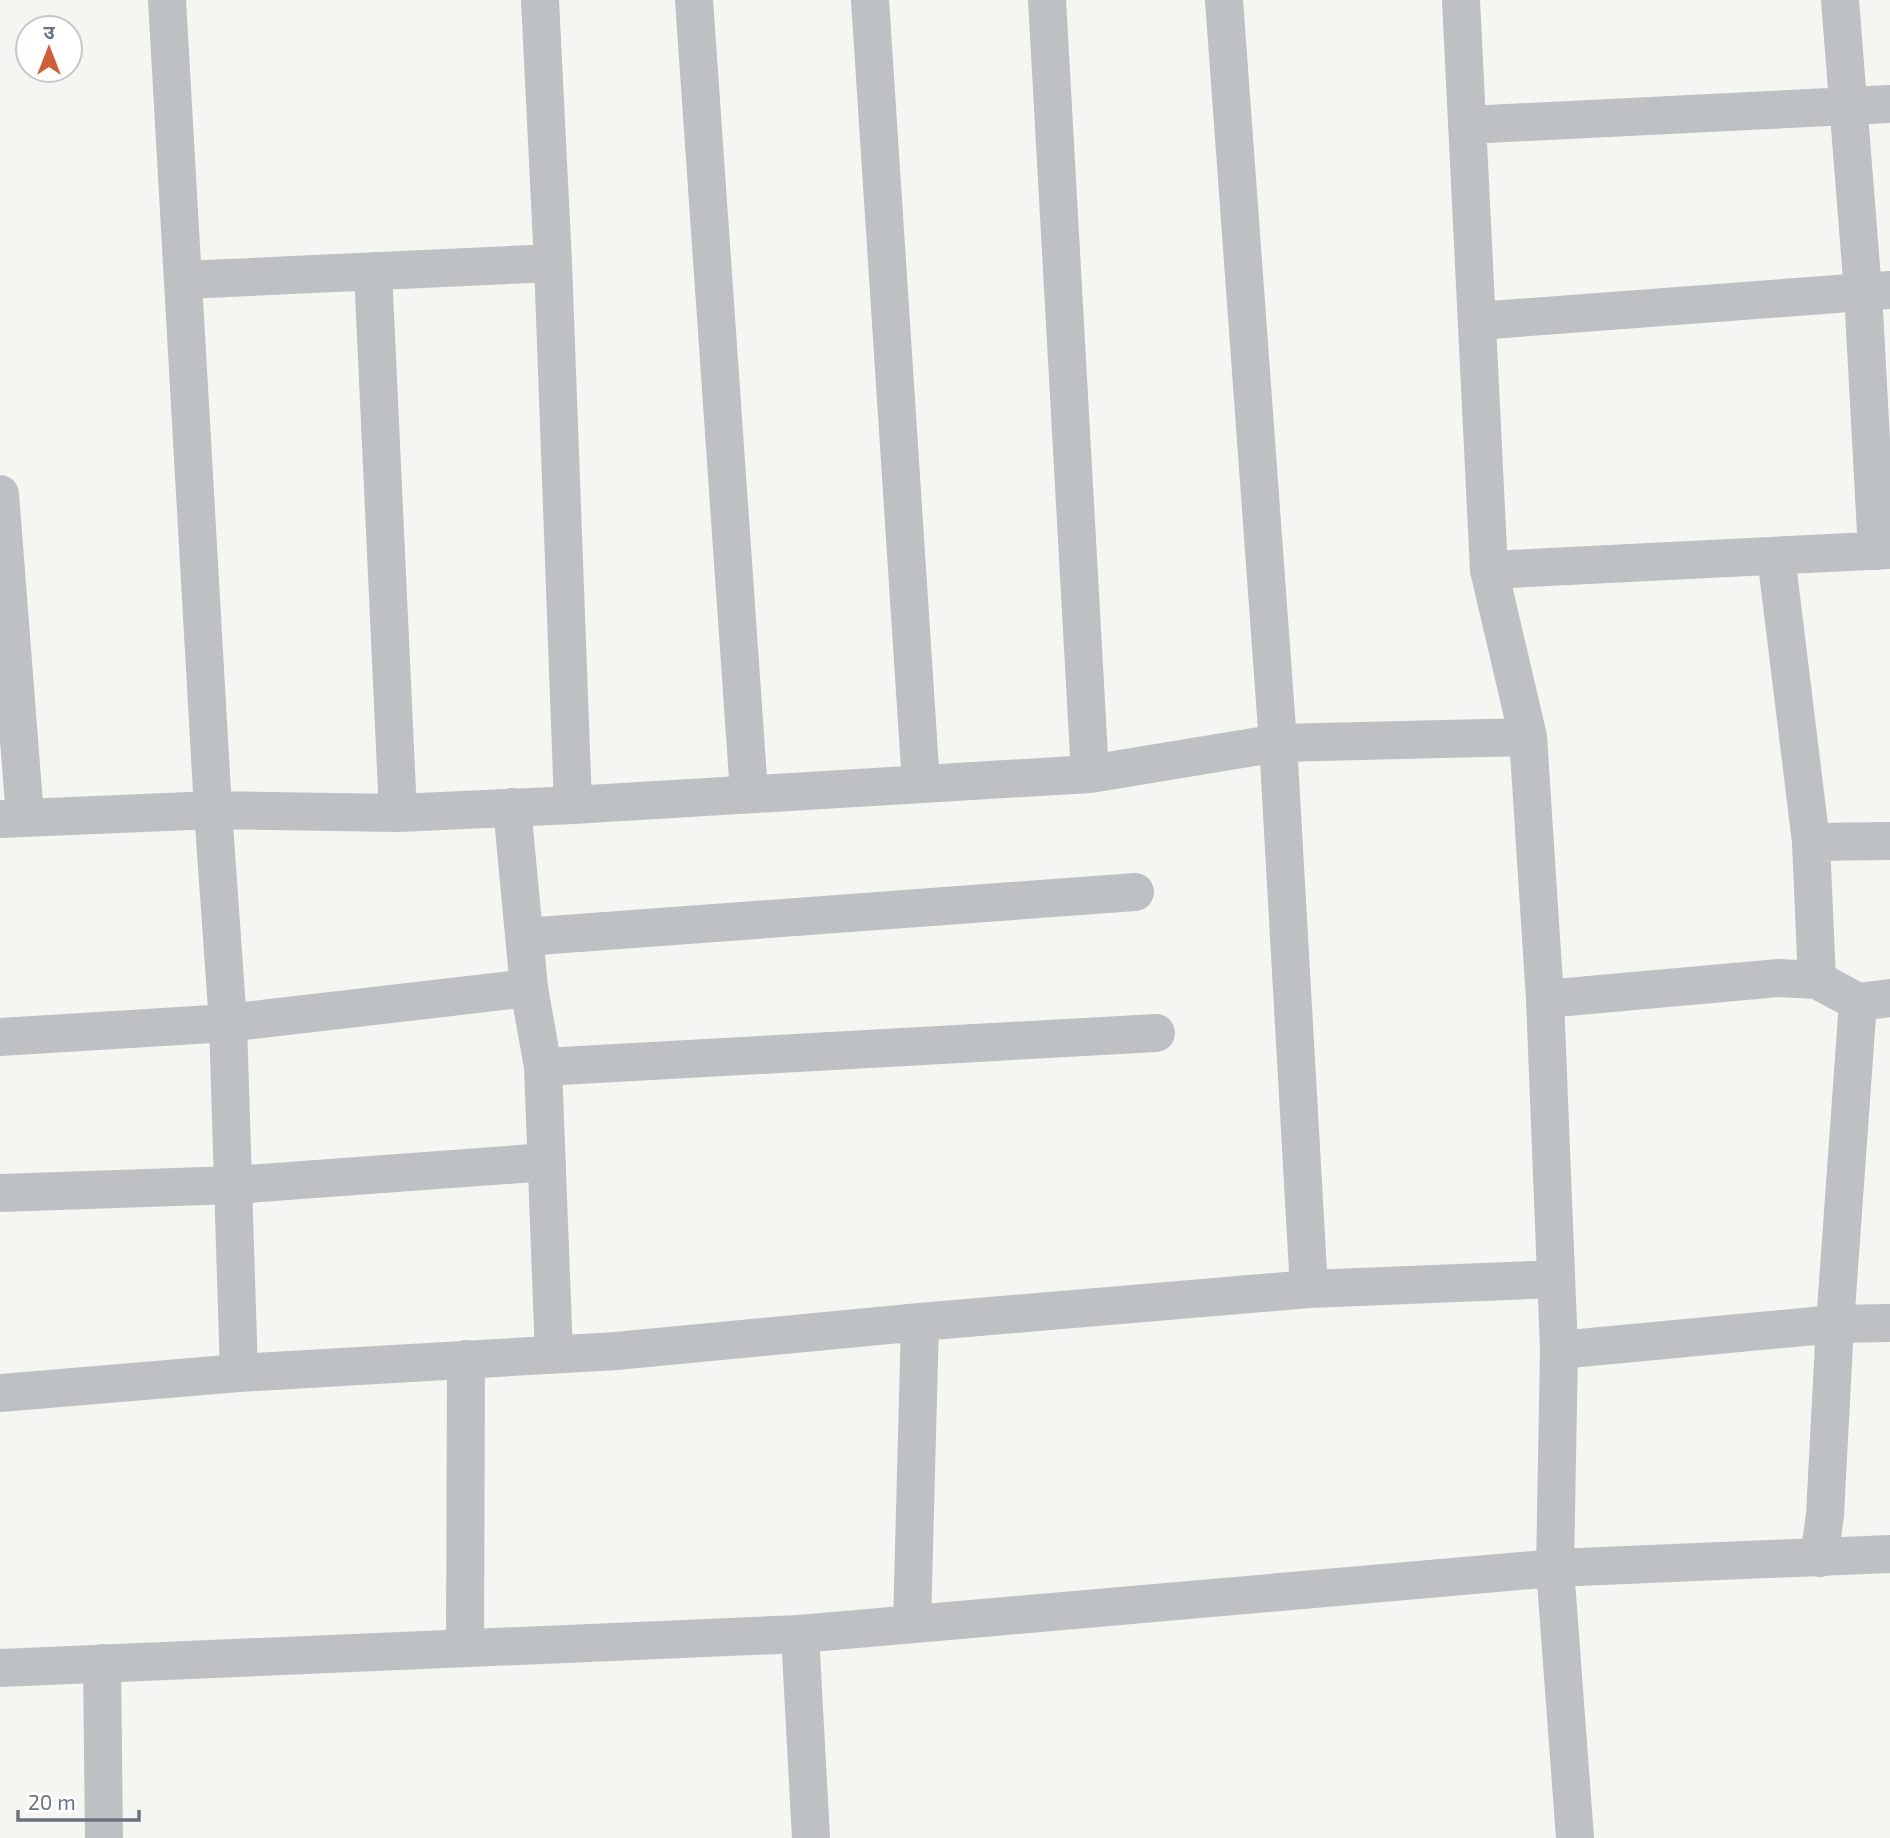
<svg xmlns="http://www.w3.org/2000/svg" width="1890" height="1838" font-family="'Exo 2','Noto Sans Devanagari',sans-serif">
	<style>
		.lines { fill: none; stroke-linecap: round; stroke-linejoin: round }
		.minor { stroke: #bdc1c4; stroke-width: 38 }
		.tertiary { stroke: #bdc1c4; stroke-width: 38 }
	</style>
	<rect width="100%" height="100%" fill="#f5f5f2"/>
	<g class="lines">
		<path class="minor" d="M 167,0 L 213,810 L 228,1023 L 239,1373
			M 540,0 L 553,263 L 573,805
			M 694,0 L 749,793
			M 870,0 L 921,784
			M 1047,0 L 1090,774
			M 1224,0 L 1278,743 L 1309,1289
			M 1461,0 L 1489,570 L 1528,737 L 1545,999 L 1559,1350 L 1555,1568 L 1575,1838
			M 1840,0 L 1863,292 L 1877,551
			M 1467,125 L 1890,104
			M 373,271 L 398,813
			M 185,280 L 553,263
			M 1477,321 L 1890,290
			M 0,494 L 25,817
			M 1776,556 L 1811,842 L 1817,980
			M 1489,570 L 1890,550
			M 512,807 L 529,988 L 543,1067 L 554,1354
			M 0,819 L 213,810 L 398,813 L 573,805 L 1090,774 L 1278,743 L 1528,737
			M 1811,842 L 1890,841
			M 524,937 L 1135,892
			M 1545,999 L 1779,978 L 1817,980 L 1858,1002 L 1890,998
			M 0,1037 L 228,1023 L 529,988
			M 543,1067 L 1156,1033
			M 0,1193 L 234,1185 L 547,1162
			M 1559,1350 L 1835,1324 L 1890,1323
			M 0,1393 L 239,1373 L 616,1351 L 920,1322 L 1309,1289 L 1556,1279
			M 1819,1558 L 1825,1515 L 1835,1324 L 1858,1002
			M 912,1624 L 920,1322
			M 800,1634 L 811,1838
			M 465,1648 L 466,1359
			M 102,1663 L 104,1838"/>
		<path class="tertiary" d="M 0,1668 L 800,1634 L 1555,1568 L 1890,1554"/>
	</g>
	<g transform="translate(49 49)"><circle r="33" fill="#ffffff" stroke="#c3c8cc" stroke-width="2"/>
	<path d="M0-5L12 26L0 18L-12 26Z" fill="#cd5f3b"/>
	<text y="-10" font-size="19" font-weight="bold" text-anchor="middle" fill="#687580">उ</text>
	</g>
	<path d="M18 1810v10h121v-10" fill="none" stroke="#687580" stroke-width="3.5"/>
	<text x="28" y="1810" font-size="21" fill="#687580" stroke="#ffffff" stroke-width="5" paint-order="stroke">20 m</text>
</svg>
